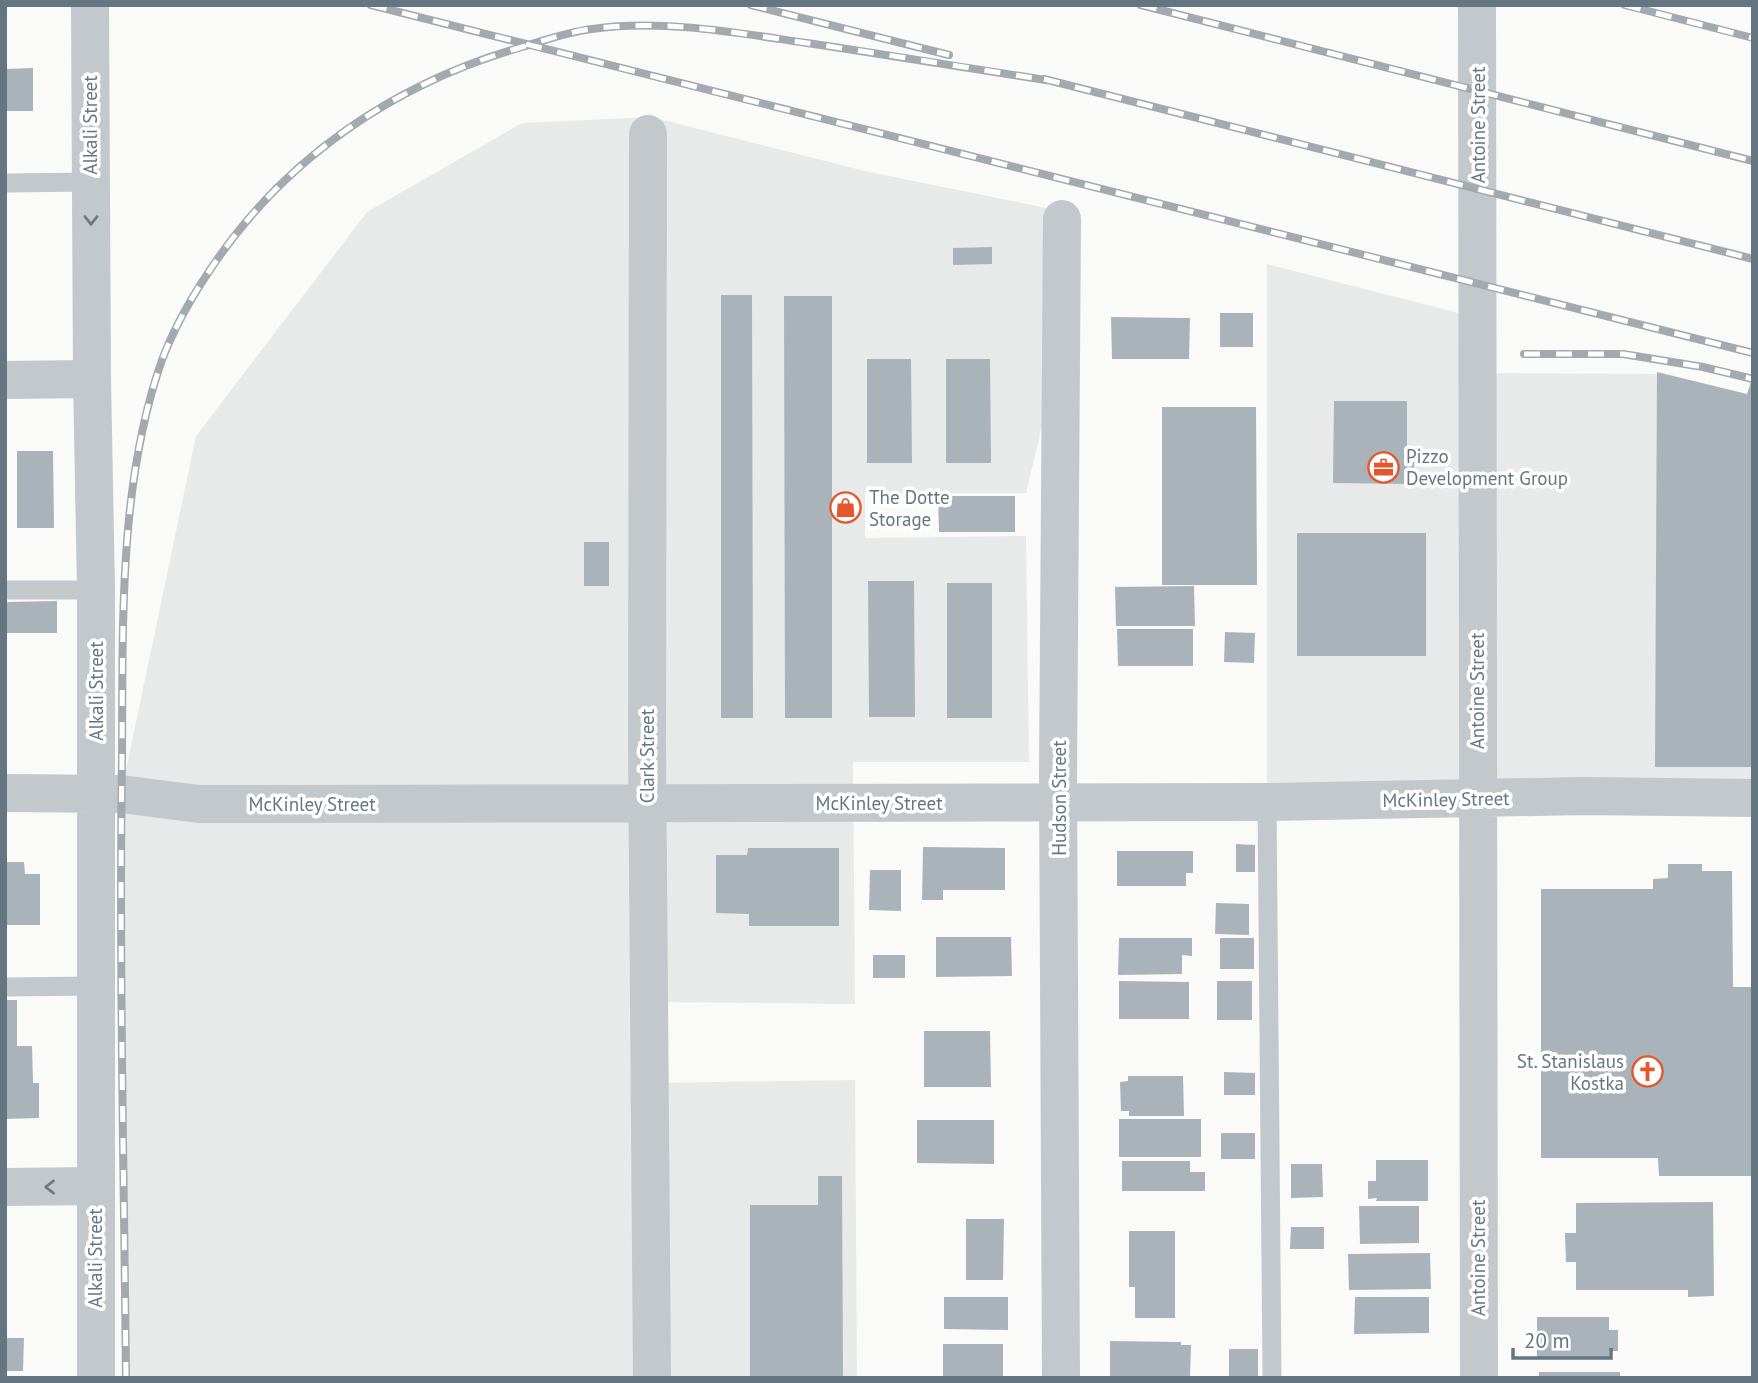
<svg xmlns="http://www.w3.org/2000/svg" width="1758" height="1383" font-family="'PT Sans',sans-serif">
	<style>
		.built { fill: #e8e9e9 }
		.building { fill: #aab3b9 }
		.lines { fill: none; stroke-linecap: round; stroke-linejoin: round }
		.lane { stroke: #c3c8cc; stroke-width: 19 }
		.street { stroke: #c3c8cc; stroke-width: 38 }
		.rail-casing { stroke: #a2aab0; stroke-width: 8 }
		.rail { stroke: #fff; stroke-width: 5; stroke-dasharray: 16; stroke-linecap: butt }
		.oneway { stroke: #6a7a87 }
		.labels { text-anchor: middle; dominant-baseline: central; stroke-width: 7; stroke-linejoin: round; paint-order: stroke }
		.street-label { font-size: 19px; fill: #657683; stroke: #fff }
		.poi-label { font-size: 19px; fill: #657683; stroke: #fff; text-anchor: start }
	</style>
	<rect width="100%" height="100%" fill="#fafaf8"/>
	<path class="built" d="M 651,117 L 865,171 L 1061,211 L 1060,350 L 1026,493 L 865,493 L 865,538 L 1026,536 L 1029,762 L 853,762 L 855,1004 L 649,1002 L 649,1083 L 855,1080 L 857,1378 L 126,1378 L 121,794 L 196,436 L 367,212 L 522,123 Z
		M 1267,264 L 1478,318 L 1478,373 L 1657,374 L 1753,399 L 1753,798 L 1267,802 Z"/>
	<path class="building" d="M 33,68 L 33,111 L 5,111 L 5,69 Z
		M 992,247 L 992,264 L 953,265 L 953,248 Z
		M 721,295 L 752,295 L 753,718 L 721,718 Z
		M 784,296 L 832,296 L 832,718 L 785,718 Z
		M 1220,313 L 1253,313 L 1253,347 L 1220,347 Z
		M 1111,317 L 1190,318 L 1189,359 L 1112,359 Z
		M 867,359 L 911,359 L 912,463 L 867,463 Z
		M 946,359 L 990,359 L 991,463 L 946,463 Z
		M 1657,372 L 1747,394 L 1753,376 L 1753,767 L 1655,767 Z
		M 1334,401 L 1407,401 L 1407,453 L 1414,453 L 1414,484 L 1333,483 Z
		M 1162,407 L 1256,407 L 1257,585 L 1162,585 Z
		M 17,451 L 53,451 L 54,528 L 17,528 Z
		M 938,496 L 1015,496 L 1015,532 L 939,532 Z
		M 1297,533 L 1426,533 L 1426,656 L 1297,656 Z
		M 584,542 L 609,542 L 609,586 L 584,586 Z
		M 868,581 L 914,581 L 915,717 L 869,717 Z
		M 947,583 L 992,583 L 992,718 L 947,718 Z
		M 1194,586 L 1195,626 L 1116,626 L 1115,587 Z
		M 57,601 L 57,633 L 5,633 L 5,602 Z
		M 1117,629 L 1193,629 L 1193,666 L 1118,666 Z
		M 1225,632 L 1255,633 L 1254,663 L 1224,662 Z
		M 1236,844 L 1255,845 L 1255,872 L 1236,872 Z
		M 923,847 L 1005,848 L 1005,890 L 943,890 L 943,900 L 922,900 Z
		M 748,848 L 839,848 L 839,926 L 749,926 L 749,914 L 716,913 L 716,855 L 747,855 Z
		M 1117,851 L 1193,851 L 1193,873 L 1186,873 L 1186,886 L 1117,886 Z
		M 5,862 L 24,862 L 25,874 L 40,874 L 40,925 L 5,925 Z
		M 1668,864 L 1702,864 L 1702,871 L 1732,871 L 1733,987 L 1753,987 L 1753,1176 L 1659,1176 L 1658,1158 L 1541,1158 L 1541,889 L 1653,889 L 1653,879 L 1668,878 Z
		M 870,870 L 901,870 L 901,911 L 869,910 Z
		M 1216,903 L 1249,904 L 1249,935 L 1215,934 Z
		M 936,937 L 1011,937 L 1012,976 L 936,977 Z
		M 1119,938 L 1192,938 L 1192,956 L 1182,955 L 1182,974 L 1118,975 Z
		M 1220,938 L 1254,938 L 1254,969 L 1220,969 Z
		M 873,955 L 905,955 L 905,978 L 873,978 Z
		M 1119,981 L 1189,982 L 1189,1019 L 1119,1019 Z
		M 1217,981 L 1252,981 L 1252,1020 L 1217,1020 Z
		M 5,1000 L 17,1000 L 17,1046 L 32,1046 L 33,1083 L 39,1083 L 39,1118 L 5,1119 Z
		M 924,1031 L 990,1031 L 991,1087 L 924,1087 Z
		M 1224,1072 L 1255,1073 L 1255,1095 L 1224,1095 Z
		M 1128,1076 L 1183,1076 L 1184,1116 L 1129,1116 L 1129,1111 L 1121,1111 L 1120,1082 L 1128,1081 Z
		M 1119,1119 L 1201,1119 L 1201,1157 L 1119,1157 Z
		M 917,1120 L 994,1120 L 994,1164 L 917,1163 Z
		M 1221,1133 L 1255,1133 L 1255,1159 L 1221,1159 Z
		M 1376,1160 L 1428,1160 L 1428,1201 L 1376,1201 L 1377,1198 L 1368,1199 L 1368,1181 L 1376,1181 Z
		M 1122,1161 L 1190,1161 L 1190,1172 L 1205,1172 L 1205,1191 L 1122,1191 Z
		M 1291,1164 L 1322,1164 L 1323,1197 L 1291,1198 Z
		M 818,1176 L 842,1176 L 843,1378 L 750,1378 L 750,1205 L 818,1205 Z
		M 1713,1202 L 1714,1296 L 1688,1297 L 1688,1290 L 1576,1290 L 1576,1262 L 1566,1262 L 1565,1233 L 1576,1233 L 1576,1203 Z
		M 1359,1206 L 1419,1206 L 1419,1243 L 1360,1244 Z
		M 966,1219 L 1004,1219 L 1003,1280 L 966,1280 Z
		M 1291,1227 L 1324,1227 L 1324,1249 L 1290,1249 Z
		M 1129,1231 L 1175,1231 L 1175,1318 L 1135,1318 L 1135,1287 L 1129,1287 Z
		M 1430,1253 L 1431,1289 L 1349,1290 L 1348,1254 Z
		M 944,1297 L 1008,1297 L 1008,1330 L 944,1329 Z
		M 1355,1297 L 1429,1297 L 1429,1333 L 1354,1334 Z
		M 1537,1317 L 1609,1317 L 1609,1330 L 1618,1330 L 1618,1351 L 1609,1351 L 1609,1359 L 1537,1359 Z
		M 5,1338 L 24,1338 L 23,1371 L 5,1371 Z
		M 1110,1341 L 1181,1342 L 1181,1345 L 1191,1345 L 1190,1377 L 1110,1378 Z
		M 943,1344 L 1003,1344 L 1003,1378 L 943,1378 Z
		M 1229,1349 L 1258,1349 L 1258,1378 L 1229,1378 Z
		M 1539,1372 L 1620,1372 L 1620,1378 L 1539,1378 Z"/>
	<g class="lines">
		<path class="lane" d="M 5,183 L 91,182
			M 5,590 L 96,590
			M 1267,802 L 1272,1378
			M 5,987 L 95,986"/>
		<path class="street" d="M 90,5 L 92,379 L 96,590 L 96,1378
			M 1477,5 L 1479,1378
			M 648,134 L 647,745 L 652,1378
			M 5,380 L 92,379
			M 5,793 L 121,794 L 199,804 L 1267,802 L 1584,796 L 1753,798
			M 5,1187 L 95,1186
			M 1061,1378 L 1058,776 L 1062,219"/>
		<defs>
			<path id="rail" d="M 371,5 L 1753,353
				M 751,5 L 949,55
				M 1141,5 L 1753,161
				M 1625,5 L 1753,38
				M 1044,79 L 1753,259
				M 1524,354 L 1623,354 L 1703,367 L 1753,379
				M 126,1378 C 124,1172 119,965 122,759 C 123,628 118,485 162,360 C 174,328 191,298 210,270 C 283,159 395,83 522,47 C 545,40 568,32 592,29 C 663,19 738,33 807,43 C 889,55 971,68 1052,81"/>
		</defs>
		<use href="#rail" class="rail-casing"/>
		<use href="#rail" class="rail"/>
	</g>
	<defs><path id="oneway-chevron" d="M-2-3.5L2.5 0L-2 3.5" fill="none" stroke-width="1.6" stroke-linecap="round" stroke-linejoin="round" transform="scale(1.75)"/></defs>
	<g class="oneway">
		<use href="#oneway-chevron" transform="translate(91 220) rotate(90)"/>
		<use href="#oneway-chevron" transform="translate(50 1187) rotate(180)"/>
	</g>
	<defs>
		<symbol id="office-ring" viewBox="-11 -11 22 22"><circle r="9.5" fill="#fff" stroke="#e4572e" stroke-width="1.5"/><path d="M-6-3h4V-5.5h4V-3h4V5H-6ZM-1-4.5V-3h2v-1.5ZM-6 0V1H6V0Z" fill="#e4572e"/></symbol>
		<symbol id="shop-ring" viewBox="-11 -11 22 22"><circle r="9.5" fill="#fff" stroke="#e4572e" stroke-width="1.5"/><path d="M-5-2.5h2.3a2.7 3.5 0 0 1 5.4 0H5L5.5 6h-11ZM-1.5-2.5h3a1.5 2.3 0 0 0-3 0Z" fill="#e4572e"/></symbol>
		<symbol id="church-ring" viewBox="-11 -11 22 22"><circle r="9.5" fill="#fff" stroke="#e4572e" stroke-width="1.5"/><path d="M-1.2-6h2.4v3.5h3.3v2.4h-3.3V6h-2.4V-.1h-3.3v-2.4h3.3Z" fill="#e4572e"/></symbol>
	</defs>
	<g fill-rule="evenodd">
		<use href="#office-ring" x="1366" y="450" width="35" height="35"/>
		<use href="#shop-ring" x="828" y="490" width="35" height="35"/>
		<use href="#church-ring" x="1630" y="1054" width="35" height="35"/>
	</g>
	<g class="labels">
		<g class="street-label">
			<text transform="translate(90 125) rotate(-90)">Alkali Street</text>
			<text transform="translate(1478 125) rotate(-90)">Antoine Street</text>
			<text transform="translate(96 691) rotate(-90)">Alkali Street</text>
			<text transform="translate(1477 691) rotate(-90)">Antoine Street</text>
			<text transform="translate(647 756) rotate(-90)">Clark Street</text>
			<text transform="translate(1059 798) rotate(-90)">Hudson Street</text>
			<text transform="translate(1446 799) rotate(-1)">McKinley Street</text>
			<text x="879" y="803">McKinley Street</text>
			<text x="312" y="804">McKinley Street</text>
			<text transform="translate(95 1258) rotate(-90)">Alkali Street</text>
			<text transform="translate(1478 1258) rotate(-90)">Antoine Street</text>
		</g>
		<g class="poi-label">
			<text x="1406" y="456">Pizzo<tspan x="1406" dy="22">Development Group</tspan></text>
			<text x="869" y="497">The Dotte<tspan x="869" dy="22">Storage</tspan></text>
			<text x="1624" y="1061" text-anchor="end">St. Stanislaus<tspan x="1624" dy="22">Kostka</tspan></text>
		</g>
	</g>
	<rect width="1758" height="1383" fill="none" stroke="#657683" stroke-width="14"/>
	<path d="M1513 1348v10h98v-10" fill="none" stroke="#657683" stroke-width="3.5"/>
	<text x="1524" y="1348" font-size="21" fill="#657683" stroke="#ffffff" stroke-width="5" paint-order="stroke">20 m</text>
</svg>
